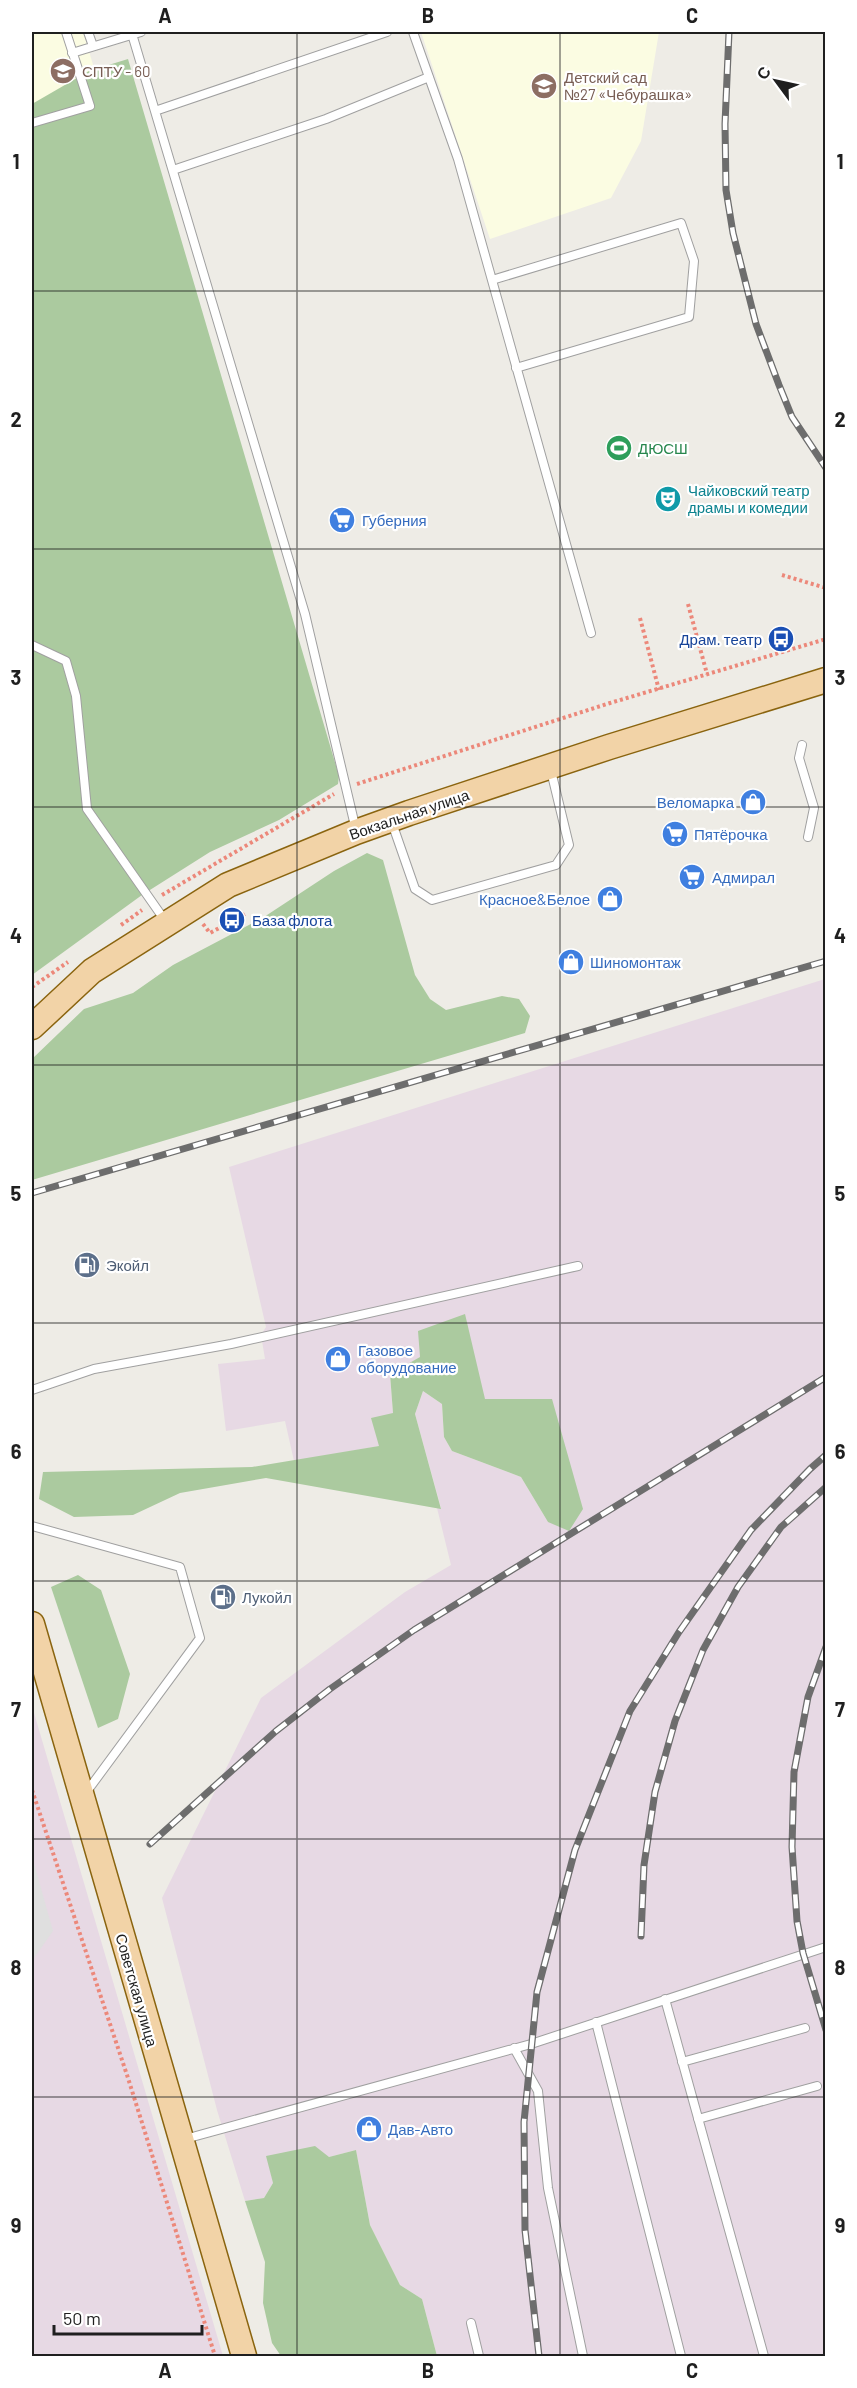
<svg xmlns="http://www.w3.org/2000/svg" width="857" height="2388" font-family="Barlow,sans-serif">
	<style>
		.industrial { fill: #e7d9e4 }
		.education { fill: #fbfce2 }
		.forest { fill: #abca9f }
		.parking { fill: #dfdfdf }
		.lines { fill: none; stroke-linecap: round; stroke-linejoin: round }
		.service-casing { stroke: #a0a0a0; stroke-width: 10 }
		.primary-casing { stroke: #8a640f; stroke-width: 27 }
		.path { stroke: #ec887a; stroke-width: 4; stroke-dasharray: 3 3; stroke-linecap: butt }
		.service { stroke: #fff; stroke-width: 8 }
		.primary { stroke: #f2d3a7; stroke-width: 24 }
		.rail-casing { stroke: #6d6d6d; stroke-width: 7 }
		.rail { stroke: #fff; stroke-width: 4.5; stroke-dasharray: 14; stroke-linecap: butt }
		.grid { fill: none; stroke: #1f1f1f; stroke-width: 1.5; stroke-opacity: 0.55 }
		.labels { text-anchor: middle; dominant-baseline: central; stroke-width: 4.5; stroke-linejoin: round; paint-order: stroke }
		.education-label { font-size: 15px; fill: #785e54; stroke: #fff; text-anchor: start }
		.leisure-label { font-size: 15px; fill: #27864d; stroke: #fff; text-anchor: start }
		.culture-label { font-size: 15px; fill: #0d838f; stroke: #fff; text-anchor: start }
		.shop-label { font-size: 15px; fill: #366cbe; stroke: #fff; text-anchor: start }
		.transit-label { font-size: 15px; fill: #164399; stroke: #fff; text-anchor: end }
		.street-label { font-size: 15px; fill: #1f1f1f; stroke: #fff }
		.service-label { font-size: 15px; fill: #4e5e75; stroke: #fff; text-anchor: start }
		.neatline { fill: none; stroke: #1f1f1f; stroke-width: 2 }
		.grid-label { font-size: 20px; text-anchor: middle; font-weight: bold; fill: #1f1f1f }
	</style>
	<rect width="100%" height="100%" fill="#eeece6"/>
	<path class="industrial" d="M 825,979 L 825,2356 L 437,2356 L 422,2299 L 400,2285 L 370,2225 L 356,2150 L 329,2157 L 267,2156 L 273,2183 L 264,2198 L 245,2201 L 217,2110 L 162,1898 L 261,1698 L 405,1592 L 451,1565 L 437,1508 L 441,1508 L 415,1414 L 423,1391 L 442,1404 L 444,1437 L 452,1451 L 521,1477 L 548,1522 L 485,1399 L 421,1357 L 390,1374 L 393,1413 L 380,1446 L 294,1461 L 285,1421 L 226,1431 L 218,1364 L 265,1359 L 261,1335 L 266,1327 L 229,1167 Z
		M 32,1706 L 223,2356 L 32,2356 Z"/>
	<path class="education" d="M 32,32 L 83,32 L 107,110 L 32,135 Z
		M 421,32 L 659,32 L 641,141 L 611,198 L 490,239 Z"/>
	<path class="forest" d="M 128,59 L 339,776 L 338,784 L 279,820 L 210,852 L 142,895 L 32,975 L 32,104 L 89,71 Z
		M 367,853 L 383,860 L 415,975 L 430,999 L 446,1010 L 502,996 L 519,999 L 530,1016 L 525,1033 L 32,1180 L 32,1059 L 84,1009 L 133,993 L 173,965 L 264,917 L 334,871 Z
		M 465,1314 L 485,1399 L 552,1399 L 583,1509 L 569,1531 L 548,1522 L 521,1477 L 452,1451 L 444,1437 L 442,1404 L 423,1391 L 415,1414 L 441,1509 L 266,1478 L 180,1493 L 133,1515 L 74,1517 L 39,1499 L 43,1472 L 252,1467 L 379,1446 L 371,1418 L 393,1413 L 390,1374 L 420,1357 L 418,1331 Z
		M 78,1575 L 101,1590 L 130,1674 L 118,1719 L 98,1728 L 51,1587 Z
		M 315,2146 L 329,2157 L 356,2150 L 370,2225 L 400,2285 L 422,2299 L 437,2356 L 281,2356 L 272,2343 L 263,2303 L 265,2262 L 245,2201 L 264,2198 L 273,2183 L 266,2156 Z"/>
	<path class="parking" d="M 32,1856 L 53,1931 L 32,1961 Z"/>
	<g class="lines">
		<defs>
			<path id="service" d="M 88,32 L 93,46
				M 413,32 L 458,159 L 591,633
				M 132,34 L 305,614 L 356,830
				M 72,53 L 141,32
				M 155,111 L 387,32
				M 32,123 L 90,106 L 66,32
				M 173,170 L 326,119 L 429,77
				M 492,280 L 681,223 L 694,261 L 689,317 L 516,368
				M 32,645 L 66,661 L 76,696 L 87,809 L 166,922
				M 802,745 L 799,758 L 814,808 L 808,837
				M 392,823 L 415,889 L 432,900 L 556,865 L 569,845 L 551,771
				M 32,1390 L 94,1369 L 231,1344 L 578,1266
				M 32,1526 L 180,1567 L 200,1638 L 85,1794
				M 665,1999 L 764,2356
				M 596,2022 L 681,2356
				M 514,2048 L 538,2091 L 548,2188 L 583,2356
				M 682,2062 L 805,2028
				M 698,2119 L 817,2086
				M 185,2139 L 531,2044 L 826,1947
				M 471,2323 L 479,2356"/>
			<path id="primary" d="M 32,1027 L 92,971 L 228,885 L 356,832 L 409,813 L 609,747 L 826,680
				M 32,1624 L 244,2356"/>
		</defs>
		<use href="#service" class="service-casing"/>
		<use href="#primary" class="primary-casing"/>
		<path class="path" d="M 782,575 L 826,588
			M 688,604 L 707,674
			M 640,618 L 659,690
			M 357,784 L 610,703 L 826,639
			M 162,895 L 334,794
			M 203,924 L 210,933 L 245,914
			M 121,925 L 142,910
			M 32,987 L 68,962
			M 32,1790 L 128,2078 L 215,2356"/>
		<use href="#service" class="service"/>
		<use href="#primary" class="primary"/>
		<defs>
			<path id="rail" d="M 729,32 L 725,124 L 726,190 L 733,233 L 756,324 L 779,385 L 792,417 L 826,468
				M 32,1193 L 826,961
				M 826,1647 L 808,1697 L 794,1772 L 792,1847 L 797,1921 L 803,1953 L 826,2030
				M 150,1844 L 276,1731 L 330,1689 L 414,1630 L 826,1377
				M 641,1936 L 644,1865 L 655,1792 L 675,1721 L 703,1650 L 738,1587 L 781,1527 L 826,1487
				M 539,2356 L 525,2230 L 524,2122 L 537,1992 L 575,1850 L 630,1711 L 679,1632 L 751,1530 L 810,1469 L 826,1455"/>
		</defs>
		<use href="#rail" class="rail-casing"/>
		<use href="#rail" class="rail"/>
	</g>
	<path class="grid" d="M 297,32 L 297,2356M 560,32 L 560,2356M 32,291 L 826,291M 32,549 L 826,549M 32,807 L 826,807M 32,1065 L 826,1065M 32,1323 L 826,1323M 32,1581 L 826,1581M 32,1839 L 826,1839M 32,2097 L 826,2097"/>
	<defs>
		<symbol id="university-disc" viewBox="-11 -11 22 22"><circle r="9.5" fill="#8d6e63" stroke="#fff"/><path d="M0-5L7-2L0 1L-7-2ZM-4 1L0 2.5L4 1V4Q0 6-4 4Z" fill="#fff"/></symbol>
		<symbol id="school-disc" viewBox="-11 -11 22 22"><circle r="9.5" fill="#8d6e63" stroke="#fff"/><path d="M0-5L7-2L0 1L-7-2ZM-4 1L0 2.5L4 1V4Q0 6-4 4Z" fill="#fff"/></symbol>
		<symbol id="stadium-disc" viewBox="-11 -11 22 22"><circle r="9.5" fill="#2e9e5b" stroke="#fff"/><path d="M0-5a6.5 5 0 1 0 0 10a6.5 5 0 1 0 0-10ZM-3.5-1.8h7v3.6h-7Z" fill="#fff"/></symbol>
		<symbol id="theatre-disc" viewBox="-11 -11 22 22"><circle r="9.5" fill="#0f9aa8" stroke="#fff"/><path d="M-5-5.5Q0-4 5-5.5V0Q5 5 0 6Q-5 5-5 0ZM-3.3-2.5H-1v1.5H-3.3ZM1-2.5H3.3v1.5H1ZM-2.8 1Q0 5.5 2.8 1Z" fill="#fff"/></symbol>
		<symbol id="supermarket-disc" viewBox="-11 -11 22 22"><circle r="9.5" fill="#3f7fe0" stroke="#fff"/><path d="M-6-5.5h2.5l.6 2H6L4.5 2H-2.5L-4.4-4H-6ZM-1.5 3.2a1.3 1.3 0 1 0 .1 0ZM3 3.2a1.3 1.3 0 1 0 .1 0Z" fill="#fff"/></symbol>
		<symbol id="bus-disc" viewBox="-11 -11 22 22"><circle r="9.5" fill="#1a4fb4" stroke="#fff"/><path d="M-5-6H5V4H4V6H2V4H-2V6H-4V4H-5ZM-3.5-4V0h7V-4ZM-3.5 1.2v1.5H-2V1.2ZM2 1.2v1.5H3.5V1.2Z" fill="#fff"/></symbol>
		<symbol id="shop-disc" viewBox="-11 -11 22 22"><circle r="9.5" fill="#3f7fe0" stroke="#fff"/><path d="M-5-2.5h2.3a2.7 3.5 0 0 1 5.4 0H5L5.5 6h-11ZM-1.5-2.5h3a1.5 2.3 0 0 0-3 0Z" fill="#fff"/></symbol>
		<symbol id="fuel-disc" viewBox="-11 -11 22 22"><circle r="9.5" fill="#5c6f8a" stroke="#fff"/><path d="M-5.5-6h7V0h2V4h1.3V-2.5L3-4.5l.8-.8L6-3V5H2.5V1h-1V6h-7ZM-4.2-4.7v3.2H.2V-4.7Z" fill="#fff"/></symbol>
	</defs>
	<g fill-rule="evenodd">
		<use href="#university-disc" x="48" y="56" width="30" height="30"/>
		<use href="#school-disc" x="529" y="71" width="30" height="30"/>
		<use href="#stadium-disc" x="604" y="433" width="30" height="30"/>
		<use href="#theatre-disc" x="653" y="484" width="30" height="30"/>
		<use href="#supermarket-disc" x="327" y="505" width="30" height="30"/>
		<use href="#bus-disc" x="766" y="624" width="30" height="30"/>
		<use href="#shop-disc" x="738" y="787" width="30" height="30"/>
		<use href="#supermarket-disc" x="660" y="819" width="30" height="30"/>
		<use href="#supermarket-disc" x="677" y="862" width="30" height="30"/>
		<use href="#shop-disc" x="595" y="884" width="30" height="30"/>
		<use href="#bus-disc" x="217" y="905" width="30" height="30"/>
		<use href="#shop-disc" x="556" y="947" width="30" height="30"/>
		<use href="#fuel-disc" x="72" y="1250" width="30" height="30"/>
		<use href="#shop-disc" x="323" y="1344" width="30" height="30"/>
		<use href="#fuel-disc" x="208" y="1582" width="30" height="30"/>
		<use href="#shop-disc" x="354" y="2114" width="30" height="30"/>
	</g>
	<g class="labels">
		<g class="education-label">
			<text x="82" y="71">СПТУ - 60</text>
			<text x="564" y="77">Детский сад<tspan x="564" dy="17">№27 «Чебурашка»</tspan></text>
		</g>
		<g class="leisure-label">
			<text x="638" y="448">ДЮСШ</text>
		</g>
		<g class="culture-label">
			<text x="688" y="490">Чайковский театр<tspan x="688" dy="17">драмы и комедии</tspan></text>
		</g>
		<g class="shop-label">
			<text x="362" y="520">Губерния</text>
			<text x="734" y="802" text-anchor="end">Веломарка</text>
			<text x="694" y="834">Пятёрочка</text>
			<text x="712" y="877">Адмирал</text>
			<text x="590" y="899" text-anchor="end">Красное&amp;Белое</text>
			<text x="590" y="962">Шиномонтаж</text>
			<text x="358" y="1350">Газовое<tspan x="358" dy="17">оборудование</tspan></text>
			<text x="388" y="2129">Дав-Авто</text>
		</g>
		<g class="transit-label">
			<text x="762" y="639">Драм. театр</text>
			<text x="252" y="920" text-anchor="start">База флота</text>
		</g>
		<g class="street-label">
			<text transform="translate(409 814) rotate(-19)">Вокзальная улица</text>
			<text transform="translate(137 1990) rotate(74)">Советская улица</text>
		</g>
		<g class="service-label">
			<text x="106" y="1265">Экойл</text>
			<text x="242" y="1597">Лукойл</text>
		</g>
	</g>
	<rect width="857" height="2388" fill="none" stroke="#ffffff" stroke-width="66"/>
	<g transform="translate(776 81) rotate(303)" stroke="#ffffff" stroke-width="4.5" paint-order="stroke">
	<path d="M0-4.5L10 22L0 15L-10 22Z" fill="#1f1f1f"/>
	<text y="-9" font-size="16" font-weight="bold" text-anchor="middle" fill="#1f1f1f">С</text>
	</g>
	<path d="M54 2325v9h148v-9" fill="none" stroke="#1f1f1f" stroke-width="3"/>
	<text x="63" y="2325" font-size="18" fill="#1f1f1f" stroke="#ffffff" stroke-width="4.5" paint-order="stroke">50 m</text>
	<rect x="33" y="33" width="791" height="2322" class="neatline"/>
	<g class="grid-label">
		<text x="165" y="23">A</text>
		<text x="428" y="23">B</text>
		<text x="692" y="23">C</text>
		<text x="16" y="169">1</text>
		<text x="840" y="169">1</text>
		<text x="16" y="427">2</text>
		<text x="840" y="427">2</text>
		<text x="16" y="685">3</text>
		<text x="840" y="685">3</text>
		<text x="16" y="943">4</text>
		<text x="840" y="943">4</text>
		<text x="16" y="1201">5</text>
		<text x="840" y="1201">5</text>
		<text x="16" y="1459">6</text>
		<text x="840" y="1459">6</text>
		<text x="16" y="1717">7</text>
		<text x="840" y="1717">7</text>
		<text x="16" y="1975">8</text>
		<text x="840" y="1975">8</text>
		<text x="16" y="2233">9</text>
		<text x="840" y="2233">9</text>
		<text x="165" y="2378">A</text>
		<text x="428" y="2378">B</text>
		<text x="692" y="2378">C</text>
	</g>
</svg>
